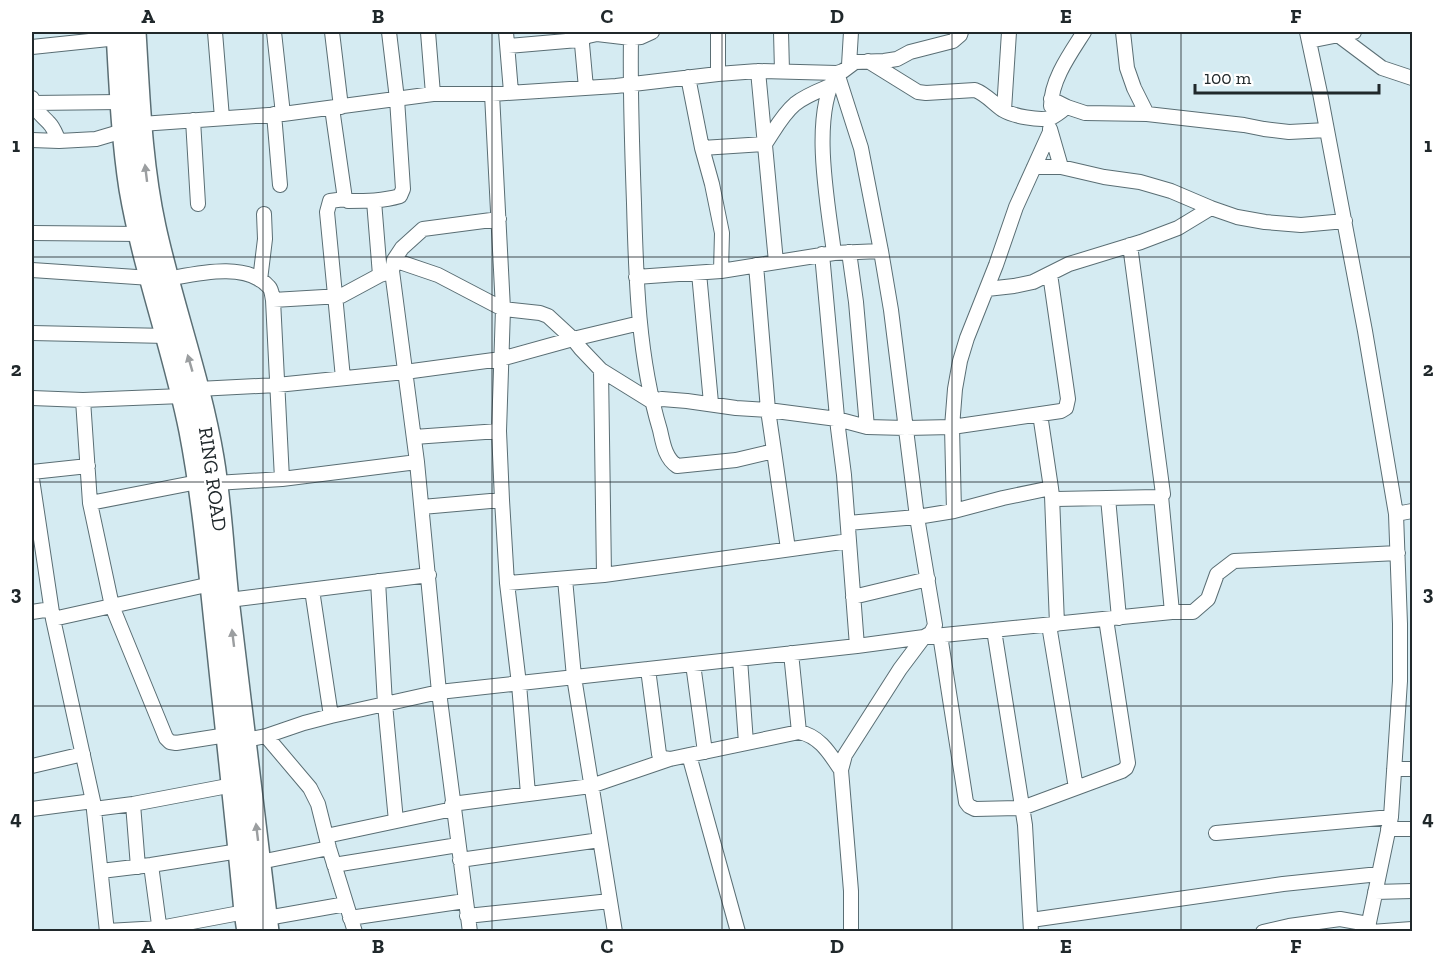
<svg xmlns="http://www.w3.org/2000/svg" width="1444" height="963" font-family="'Zilla Slab',serif">
	<style>
		.lines { fill: none; stroke-linecap: round; stroke-linejoin: round }
		.street-casing { stroke: #5a6e74; stroke-width: 16 }
		.primary-casing { stroke: #5a6e74; stroke-width: 24 }
		.street { stroke: #fff; stroke-width: 14 }
		.primary { stroke: #fff; stroke-width: 21 }
		.oneway { fill: #9b9ea0 }
		.grid { fill: none; stroke: #20282b; stroke-width: 1.5; stroke-opacity: 0.55 }
		.labels { text-anchor: middle; dominant-baseline: central; stroke-width: 4.5; stroke-linejoin: round; paint-order: stroke }
		.street-label { font-size: 20px; fill: #20282b; stroke: #fff }
		.neatline { fill: none; stroke: #20282b; stroke-width: 2 }
		.grid-label { font-size: 20px; text-anchor: middle; font-weight: bold; fill: #20282b }
	</style>
	<rect width="100%" height="100%" fill="#d5ebf2"/>
	<g class="lines">
		<defs>
			<path id="street" d="M 215,32 L 222,118
				M 274,32 L 283,114
				M 332,32 L 341,107
				M 428,32 L 433,94
				M 506,32 L 511,92
				M 781,32 L 782,71
				M 1123,32 L 1127,68 L 1134,88 L 1147,114
				M 1307,32 L 1320,93 L 1365,331 L 1396,514 L 1400,624 L 1400,681 L 1391,817 L 1367,932
				M 1338,35 L 1382,68 L 1412,78
				M 631,38 C 630,93 632,148 634,203 C 636,279 638,357 660,430 C 663,443 665,458 677,466 L 736,460 L 774,451 L 768,410 L 756,265
				M 578,40 L 581,41 L 582,44 L 586,88
				M 1309,41 L 1354,32
				M 508,46 L 578,40 L 588,36 L 597,34 L 631,38 L 641,37 L 652,32
				M 32,47 L 118,38
				M 868,61 L 918,92 L 926,93 L 975,90 C 986,94 994,104 1003,110 C 1013,116 1039,121 1050,118 C 1056,116 1062,110 1067,107
				M 849,65 L 851,32
				M 758,71 L 776,262
				M 837,73 L 861,148 L 881,251 L 891,310 L 917,517 L 935,625 L 931,633 L 924,637 L 900,669 L 845,755 L 841,770 L 851,891 L 851,932
				M 718,74 L 718,32
				M 688,77 L 702,148 L 712,184 L 722,233 L 721,271
				M 492,94 L 503,309 L 499,431 L 502,500 L 507,583 L 519,684 L 528,794
				M 32,98 C 33,110 42,115 49,123 C 54,128 56,135 59,141
				M 1051,99 L 1067,107 L 1085,113 L 1147,114 L 1244,125 L 1264,129 L 1289,132 L 1327,130
				M 32,103 L 121,102
				M 1051,106 C 1051,80 1070,54 1084,32
				M 332,108 L 345,199 L 348,201 C 366,201 383,201 400,196 L 403,189 L 397,99 L 389,32
				M 1004,110 L 1009,32
				M 274,114 L 280,185
				M 193,120 L 198,204
				M 141,124 L 283,114 L 433,94 L 492,94 L 616,86 L 718,74 L 758,71 L 837,73 L 843,71 L 855,62 L 884,61 L 897,59 L 910,52 L 953,41 L 960,35 L 961,32
				M 1050,129 L 1061,167
				M 32,140 L 59,141 L 96,139 L 123,131
				M 702,148 L 765,144 C 774,131 782,115 795,104 C 805,96 818,91 830,86
				M 1034,167 L 1061,167 L 1104,177 L 1140,182 L 1171,191 L 1211,208 L 1237,217 L 1265,222 L 1301,225 L 1345,221
				M 374,201 L 380,275
				M 32,233 L 140,234
				M 849,252 L 856,302 L 867,427
				M 834,253 C 828,203 810,116 837,73
				M 822,254 L 838,428 L 844,475 L 857,646
				M 394,260 L 438,275 L 503,309 L 540,313 L 548,316 L 573,339 L 581,349 L 601,370 L 651,401 L 662,399 L 687,401 L 736,408 L 768,410 L 837,419 L 867,427 L 906,428 L 952,427 L 1061,411 L 1066,408 L 1068,399 L 1050,274
				M 32,270 L 151,278
				M 699,273 L 711,403
				M 636,277 L 721,271 L 834,253 L 881,251
				M 167,279 C 196,274 246,261 269,287 C 272,290 272,296 273,300 L 282,479
				M 260,280 L 265,239 L 264,214
				M 987,289 L 1014,286 L 1033,282 L 1069,264 L 1141,242 L 1178,228 L 1211,208
				M 273,300 L 341,296 L 380,275 L 392,271
				M 32,333 L 167,336
				M 601,370 L 604,575
				M 343,378 L 327,212 L 330,201 L 345,199
				M 198,389 L 277,385 L 405,372 L 501,359 L 573,339 L 640,323
				M 32,398 L 83,400 L 182,396
				M 83,400 L 90,503 L 112,606 L 166,738 L 170,742 L 176,743 L 227,735
				M 1040,414 L 1051,488 L 1052,496 L 1056,499 L 1158,497 L 1163,494 L 1130,245
				M 414,437 L 499,431
				M 774,451 L 788,549
				M 32,472 L 88,466
				M 32,479 L 53,619 L 93,801 L 107,932
				M 216,483 L 282,479 L 417,462
				M 1052,496 L 1057,624
				M 1161,496 L 1172,612
				M 1108,498 L 1119,618
				M 90,503 L 198,482
				M 422,507 L 502,500
				M 954,511 L 952,427 L 955,389 L 960,361 L 967,338 L 996,265 L 1016,207 L 1050,132
				M 1396,514 L 1412,511
				M 848,523 L 917,517 L 954,511 L 1003,498 L 1051,488
				M 565,579 L 574,677 L 615,932
				M 378,581 L 385,704 L 396,821
				M 507,583 L 604,575 L 849,541
				M 312,590 L 331,716
				M 853,597 L 928,579
				M 229,600 L 429,575
				M 32,612 L 51,609
				M 53,619 L 211,584
				M 1049,625 L 1076,788
				M 994,630 L 1025,825 L 1031,932
				M 940,635 L 966,802 L 969,806 L 975,809 L 1022,808 L 1122,771 L 1126,768 L 1128,763 L 1106,619
				M 791,653 L 799,732
				M 740,659 L 746,743
				M 693,664 L 705,752
				M 648,669 L 659,754 L 663,758 L 670,759
				M 266,736 L 310,788 L 318,804 L 329,848 L 355,932
				M 246,740 L 266,736 L 304,723 L 331,716 L 439,692 L 857,646 L 924,637 L 1172,612 L 1193,612 L 1208,599 L 1217,574 L 1234,561 L 1398,553
				M 689,755 L 738,932
				M 32,766 L 83,754
				M 1394,769 L 1412,769
				M 133,804 L 138,867
				M 452,804 L 591,786 L 670,759 L 799,732 C 820,736 830,754 841,770
				M 32,809 L 93,801
				M 94,809 L 133,804 L 233,785
				M 1388,829 L 1412,829
				M 1216,833 L 1391,817
				M 326,836 L 453,809
				M 460,860 L 600,840
				M 260,862 L 329,848
				M 151,865 L 160,932
				M 334,865 L 458,845
				M 101,871 L 151,865 L 239,851
				M 1375,892 L 1412,891
				M 467,916 L 610,901
				M 267,918 L 346,904
				M 350,918 L 465,901
				M 1031,920 L 1283,884 L 1379,874
				M 107,931 L 160,928 L 245,912
				M 470,932 L 439,692 L 417,462 L 392,271 L 394,260 L 402,248 L 423,229 L 499,219
				M 1263,932 L 1289,926 L 1340,919 L 1368,924
				M 1371,932 L 1412,929"/>
			<path id="primary" d="M 117,32 C 120,84 122,137 130,189 C 144,271 174,350 190,431 C 204,504 210,578 218,651 C 227,738 237,825 245,912 L 248,932
				M 135,32 C 139,97 141,163 155,227 C 172,305 200,380 213,458 C 221,505 223,553 228,599 C 241,710 254,821 268,932"/>
		</defs>
		<use href="#street" class="street-casing"/>
		<use href="#primary" class="primary-casing"/>
		<use href="#street" class="street"/>
		<use href="#primary" class="primary"/>
	</g>
	<defs><path id="oneway-solid" d="M-6-.8H1V-3.2L6.5 0L1 3.2V.8H-6Z" transform="scale(1.5)"/></defs>
	<g class="oneway">
		<use href="#oneway-solid" transform="translate(146 173) rotate(-97)"/>
		<use href="#oneway-solid" transform="translate(190 363) rotate(-106)"/>
		<use href="#oneway-solid" transform="translate(233 638) rotate(-97)"/>
		<use href="#oneway-solid" transform="translate(257 832) rotate(-97)"/>
	</g>
	<path class="grid" d="M 263,32 L 263,932M 492,32 L 492,932M 722,32 L 722,932M 952,32 L 952,932M 1181,32 L 1181,932M 32,257 L 1412,257M 32,482 L 1412,482M 32,706 L 1412,706"/>
	<g class="labels">
		<g class="street-label">
			<text transform="translate(213 479) rotate(82)">RING ROAD</text>
		</g>
	</g>
	<rect width="1444" height="963" fill="none" stroke="#ffffff" stroke-width="66"/>
	<path d="M1195 84v9h184v-9" fill="none" stroke="#20282b" stroke-width="3"/>
	<text x="1204" y="84" font-size="18" fill="#20282b" stroke="#ffffff" stroke-width="4.5" paint-order="stroke">100 m</text>
	<rect x="33" y="33" width="1378" height="897" class="neatline"/>
	<g class="grid-label">
		<text x="148" y="23">A</text>
		<text x="378" y="23">B</text>
		<text x="607" y="23">C</text>
		<text x="837" y="23">D</text>
		<text x="1066" y="23">E</text>
		<text x="1296" y="23">F</text>
		<text x="16" y="152">1</text>
		<text x="1428" y="152">1</text>
		<text x="16" y="376">2</text>
		<text x="1428" y="376">2</text>
		<text x="16" y="600">3</text>
		<text x="1428" y="600">3</text>
		<text x="16" y="825">4</text>
		<text x="1428" y="825">4</text>
		<text x="148" y="953">A</text>
		<text x="378" y="953">B</text>
		<text x="607" y="953">C</text>
		<text x="837" y="953">D</text>
		<text x="1066" y="953">E</text>
		<text x="1296" y="953">F</text>
	</g>
</svg>
